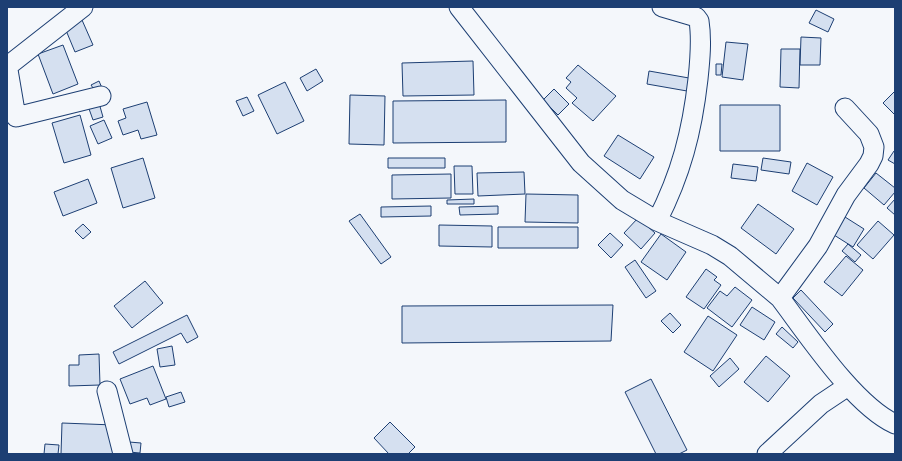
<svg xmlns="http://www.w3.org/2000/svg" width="902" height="461" font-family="'Source Sans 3',sans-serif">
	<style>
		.building { fill: #d5e0f0; stroke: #1d3f73 }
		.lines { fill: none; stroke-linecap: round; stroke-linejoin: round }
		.minor-casing { stroke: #1d3f73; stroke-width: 21 }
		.minor { stroke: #f4f7fb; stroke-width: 19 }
	</style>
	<rect width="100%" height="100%" fill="#f4f7fb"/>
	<path class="building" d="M 816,10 L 834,19 L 828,32 L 809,23 Z
		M 82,20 L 93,45 L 75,52 L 65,28 Z
		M 801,37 L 821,38 L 820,65 L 800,65 Z
		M 726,42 L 748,44 L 743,80 L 722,77 Z
		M 63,45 L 78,84 L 53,94 L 38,54 Z
		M 781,49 L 800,49 L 799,88 L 780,87 Z
		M 473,61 L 474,95 L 403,96 L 402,63 Z
		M 716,64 L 722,64 L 721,75 L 716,75 Z
		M 578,65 L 616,96 L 593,121 L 572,103 L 577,98 L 566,88 L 571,82 L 566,78 Z
		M 316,69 L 323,81 L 307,91 L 300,78 Z
		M 649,71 L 689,78 L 687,91 L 647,84 Z
		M 99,81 L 102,88 L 95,91 L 91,85 Z
		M 285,82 L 304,121 L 277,134 L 258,95 Z
		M 554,89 L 569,104 L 558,115 L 543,100 Z
		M 895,91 L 895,115 L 883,103 Z
		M 350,95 L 385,96 L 384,145 L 349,144 Z
		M 247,97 L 254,111 L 243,116 L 236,101 Z
		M 506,100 L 506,142 L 393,143 L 393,101 Z
		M 147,102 L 157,135 L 141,139 L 138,130 L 123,135 L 118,121 L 126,118 L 123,109 Z
		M 99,103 L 103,117 L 93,120 L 88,106 Z
		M 720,105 L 780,105 L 780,151 L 720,151 Z
		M 80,115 L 91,155 L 64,163 L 52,123 Z
		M 104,120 L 112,138 L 98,144 L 90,126 Z
		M 618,135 L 654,157 L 640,179 L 604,156 Z
		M 894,151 L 895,152 L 895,164 L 888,160 Z
		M 143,158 L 155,198 L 123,208 L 111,168 Z
		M 388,158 L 445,158 L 445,168 L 388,168 Z
		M 763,158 L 791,162 L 789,174 L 761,170 Z
		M 807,163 L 833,177 L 817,205 L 792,191 Z
		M 733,164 L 758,167 L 756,181 L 731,178 Z
		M 454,166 L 472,166 L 473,194 L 455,194 Z
		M 524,172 L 525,194 L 478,196 L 477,173 Z
		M 876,173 L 895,188 L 895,192 L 884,205 L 864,188 Z
		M 451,174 L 451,198 L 392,199 L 392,175 Z
		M 88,179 L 97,203 L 63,216 L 54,192 Z
		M 526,194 L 578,195 L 578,223 L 525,222 Z
		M 474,199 L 474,204 L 447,204 L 447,200 Z
		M 895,199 L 895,215 L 887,208 Z
		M 758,204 L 794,229 L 776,254 L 741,228 Z
		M 431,206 L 431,216 L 381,217 L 381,207 Z
		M 498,206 L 498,214 L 460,215 L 459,207 Z
		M 360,214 L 391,257 L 381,264 L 349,221 Z
		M 845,217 L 864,229 L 853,247 L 834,235 Z
		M 638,218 L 655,233 L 641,249 L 624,233 Z
		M 878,221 L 894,235 L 873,259 L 857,245 Z
		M 83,224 L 91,232 L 83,239 L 75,231 Z
		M 439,225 L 492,226 L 492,247 L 439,246 Z
		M 498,227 L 578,227 L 578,248 L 498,248 Z
		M 610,233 L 623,245 L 611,258 L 598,245 Z
		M 661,234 L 686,252 L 667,280 L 641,262 Z
		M 848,244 L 861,255 L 855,262 L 842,251 Z
		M 846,256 L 863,270 L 842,296 L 824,282 Z
		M 635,260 L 656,291 L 646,298 L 625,267 Z
		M 706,269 L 717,277 L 714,280 L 721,285 L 704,309 L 686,297 Z
		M 145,281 L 163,303 L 132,328 L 114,306 Z
		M 735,287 L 752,300 L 732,327 L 707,308 L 720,291 L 727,296 Z
		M 801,290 L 833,324 L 825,332 L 793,298 Z
		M 613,305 L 611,341 L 402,343 L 402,306 Z
		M 752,307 L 775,322 L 764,340 L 740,325 Z
		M 670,313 L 681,325 L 673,333 L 661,321 Z
		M 187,315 L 198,337 L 187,343 L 181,333 L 119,364 L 113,352 Z
		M 708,316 L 737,335 L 713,371 L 684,352 Z
		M 782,327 L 798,342 L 793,348 L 776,334 Z
		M 172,346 L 175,365 L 160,367 L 157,349 Z
		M 99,354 L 100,385 L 69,386 L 69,365 L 79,365 L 79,355 Z
		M 766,356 L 790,376 L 768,402 L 744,382 Z
		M 730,358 L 739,369 L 719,387 L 710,376 Z
		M 153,366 L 166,399 L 150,405 L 147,398 L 130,404 L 120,379 Z
		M 651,379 L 687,450 L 679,454 L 656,454 L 625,392 Z
		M 181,392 L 185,402 L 169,407 L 166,397 Z
		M 390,422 L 415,447 L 408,454 L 389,454 L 374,438 Z
		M 62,423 L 114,425 L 113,454 L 61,454 Z
		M 129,442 L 141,443 L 140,453 L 129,452 Z
		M 45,444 L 59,445 L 58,454 L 44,454 Z"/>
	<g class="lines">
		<defs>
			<path id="minor" d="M 459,7 L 581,163 L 622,200 L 657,221 L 712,245 L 730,256 L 780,298
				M 7,64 L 16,117 L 101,96
				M 9,65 L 83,7
				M 845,108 L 869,134 L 874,147 L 873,156 L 869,164 L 846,195 L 818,246 L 780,298 C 808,335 854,405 895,424
				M 657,221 C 681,174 692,132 698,79 C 700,60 702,40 699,21 L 696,17 L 662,7
				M 107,391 L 123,454
				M 767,454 L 821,404 L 848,386"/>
		</defs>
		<use href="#minor" class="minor-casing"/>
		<use href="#minor" class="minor"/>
	</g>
	<rect width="902" height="461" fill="none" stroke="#1d3f73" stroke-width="16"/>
</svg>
